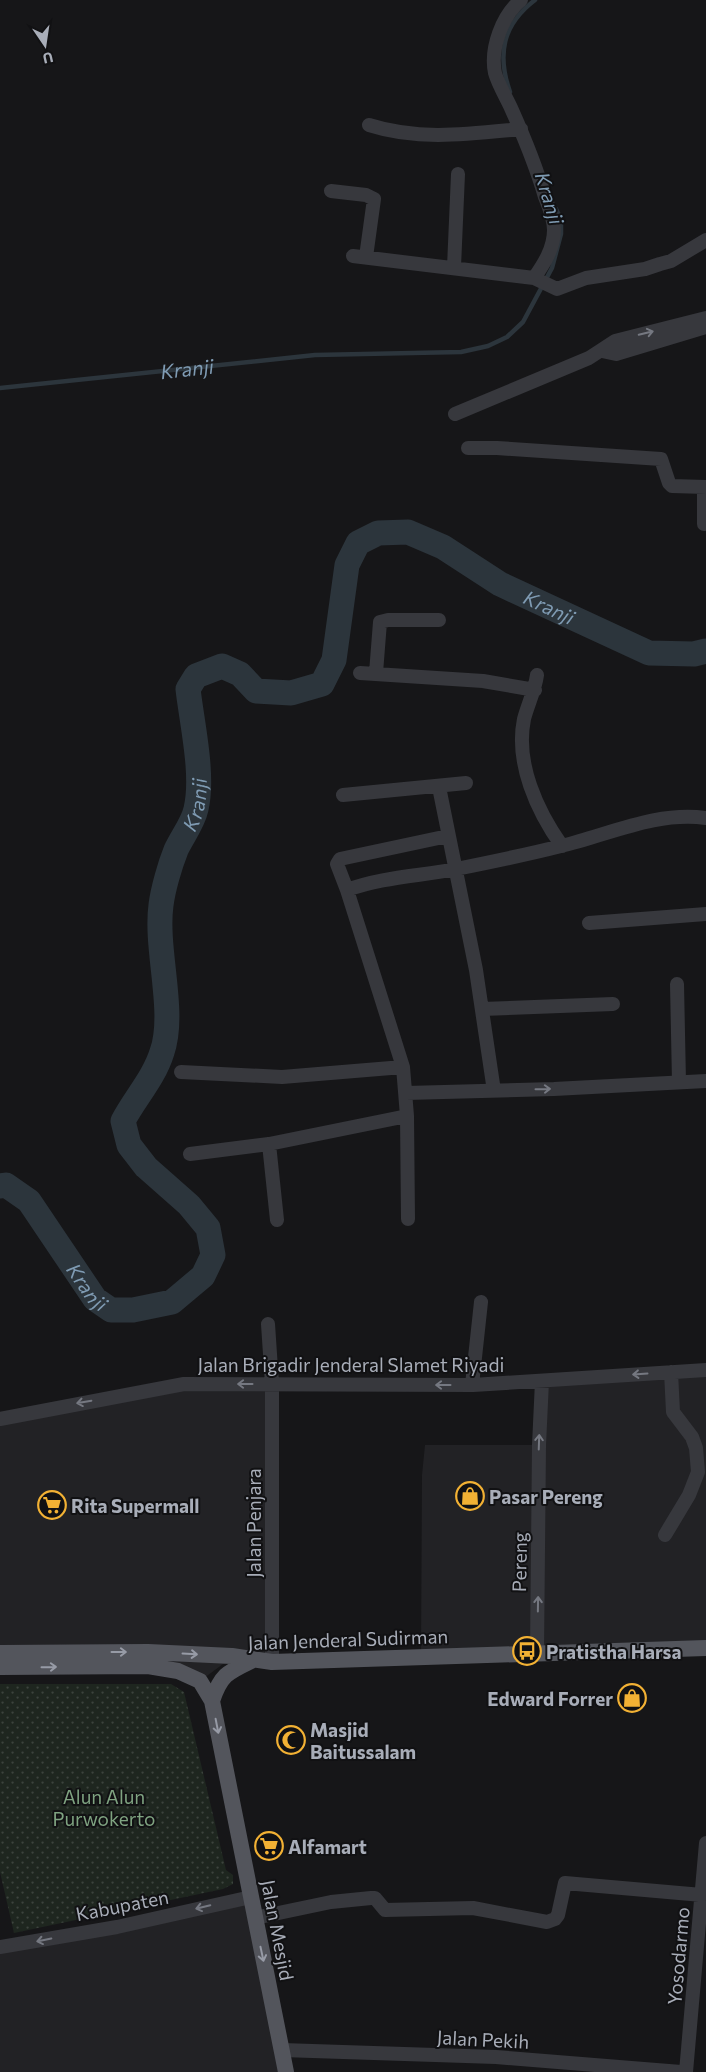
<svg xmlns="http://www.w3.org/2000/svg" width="706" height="2072" font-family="Commissioner,sans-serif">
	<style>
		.built { fill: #222225 }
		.park { fill: url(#park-dots) }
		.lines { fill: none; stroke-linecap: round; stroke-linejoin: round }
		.stream { stroke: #2c353c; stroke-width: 4.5 }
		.river { stroke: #2c353c; stroke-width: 25 }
		.minor { stroke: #37383d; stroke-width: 14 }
		.major { stroke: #53555c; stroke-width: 16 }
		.oneway { stroke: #757881 }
		.oneway2 { stroke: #979ba6 }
		.labels { text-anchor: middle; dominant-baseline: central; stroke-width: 4; stroke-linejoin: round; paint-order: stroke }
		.street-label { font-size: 19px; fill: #a8adb8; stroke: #111113 }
		.poi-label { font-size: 19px; font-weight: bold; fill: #a8adb8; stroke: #111113; text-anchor: start }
		.park-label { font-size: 19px; fill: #7fa381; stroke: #111113 }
		.water-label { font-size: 20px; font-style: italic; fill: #7f9bb3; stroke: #111113 }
	</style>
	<defs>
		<pattern id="park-dots" width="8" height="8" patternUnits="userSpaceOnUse" patternTransform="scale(1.25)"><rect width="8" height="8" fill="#1e261f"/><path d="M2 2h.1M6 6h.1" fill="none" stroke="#3c433d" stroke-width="1.8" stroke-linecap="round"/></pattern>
	</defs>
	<rect width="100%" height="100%" fill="#161618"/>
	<path class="built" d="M 706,1372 L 706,1647 L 421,1651 L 422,1475 L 425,1445 L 536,1445 L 536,1382 Z
		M 184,1384 L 265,1385 L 272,1662 L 234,1662 L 223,1664 L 200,1681 L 178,1671 L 0,1664 L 0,1418 Z
		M 251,1897 L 286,2072 L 0,2072 L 0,1941 Z"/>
	<path class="park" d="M 0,1684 L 171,1684 L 184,1692 L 226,1870 L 233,1875 L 233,1884 L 223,1889 L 14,1933 L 0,1872 Z"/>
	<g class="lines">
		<g class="stream">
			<path d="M 510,92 C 497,55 502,25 535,0"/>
			<path id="s1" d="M 0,388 L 315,355 L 461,352 L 488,346 L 507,337 L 523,322 L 552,268 L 561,234 L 561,219 L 556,209"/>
		</g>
		<path class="river" id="s2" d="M 0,1186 L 6,1185 L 29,1201 L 95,1299 L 111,1310 L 133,1310 L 172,1302 L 203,1276 L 213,1255 L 208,1228 L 189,1205 L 146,1167 L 129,1145 L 123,1121 C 135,1098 154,1078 162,1052 C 176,1012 155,950 161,905 C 163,889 170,865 176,850 C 182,837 193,823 196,809 C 204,775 192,724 188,689 L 196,676 L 222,666 L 240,674 L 256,691 L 291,693 L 322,684 L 334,660 L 347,565 L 358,543 L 378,533 L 408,532 L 443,547 L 500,584 L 649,653 L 694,654 L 706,651"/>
		<path class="minor" d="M 521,0 C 502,16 490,48 495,73 C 498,84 506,97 511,108 C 524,137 536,166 545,197 C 549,207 554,219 554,230 C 554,248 544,264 534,278
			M 369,125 C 419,141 469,134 521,129
			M 331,191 L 366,195 L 374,199 L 366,257
			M 353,256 L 534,278 L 557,289 L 586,278 L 645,269 L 660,264 L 671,261 L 706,240
			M 454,267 L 458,174
			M 602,351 L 616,354 L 706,327
			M 455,414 L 589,358 L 615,341 L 706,318
			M 468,448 L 497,448 L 661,459 L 669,483 L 672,486 L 706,487
			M 704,524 L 704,487
			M 360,673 L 483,681 L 535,690
			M 376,673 L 380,622 L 388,620 L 439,620
			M 537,675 C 535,690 528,704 524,719 C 515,763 537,811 562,846
			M 439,787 L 476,970 L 494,1091
			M 343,795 L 466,783
			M 347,890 L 337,864 L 340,859 L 448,836
			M 589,923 L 706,914
			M 677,984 L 679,1082
			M 482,1009 L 613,1004
			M 181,1072 L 282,1077 L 403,1067
			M 406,1093 L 554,1089 L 706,1081
			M 269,1144 L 277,1220
			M 190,1154 L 269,1144 L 407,1116
			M 408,1219 L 407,1116 L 403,1067 L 347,890 C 382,877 420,876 456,869 C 491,862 526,855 561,846 C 608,835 656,811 706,818
			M 268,1324 L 272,1384 L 272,1662
			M 472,1385 L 481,1302
			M 0,1419 L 184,1384 L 473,1385 L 706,1370
			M 665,1535 L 689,1495 L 698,1472 L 696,1448 L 692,1437 L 673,1412 L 671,1372
			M 537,1653 L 539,1445 L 542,1381
			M 255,1918 L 331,1902 L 371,1898 L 375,1898 L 385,1910 L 473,1908 L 547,1922 L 555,1919 L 558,1915 L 565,1883 L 702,1895
			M 0,1947 L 117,1927 L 251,1897
			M 282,2050 L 496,2057 L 681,2072
			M 686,2072 L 706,1843"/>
		<path class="major" d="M 0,1653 L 148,1652 L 232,1656 L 272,1662 L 706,1648
			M 0,1667 L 148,1666 L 178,1671 L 200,1681
			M 200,1681 L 212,1701 L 286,2072
			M 212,1701 C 221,1674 228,1672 253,1660"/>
	</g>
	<defs><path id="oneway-shaft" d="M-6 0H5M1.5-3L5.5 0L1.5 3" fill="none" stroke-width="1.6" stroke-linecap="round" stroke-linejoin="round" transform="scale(1.25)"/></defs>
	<g class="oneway">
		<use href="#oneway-shaft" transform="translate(646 333) rotate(-14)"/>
		<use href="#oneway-shaft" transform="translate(543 1089) rotate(-1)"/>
		<use href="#oneway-shaft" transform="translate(640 1374) rotate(176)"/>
		<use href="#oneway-shaft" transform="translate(245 1384) rotate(180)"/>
		<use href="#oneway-shaft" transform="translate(443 1385) rotate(-180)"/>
		<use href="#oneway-shaft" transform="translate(84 1402) rotate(170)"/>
		<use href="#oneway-shaft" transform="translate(539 1442) rotate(-88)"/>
		<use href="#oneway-shaft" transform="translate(538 1604) rotate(-89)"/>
		<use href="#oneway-shaft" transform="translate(203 1907) rotate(167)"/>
		<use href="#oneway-shaft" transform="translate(44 1940) rotate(168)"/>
	</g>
	<g class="oneway2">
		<use href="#oneway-shaft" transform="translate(119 1652)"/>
		<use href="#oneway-shaft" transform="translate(190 1654) rotate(3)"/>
		<use href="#oneway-shaft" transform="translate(49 1667) rotate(-1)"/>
		<use href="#oneway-shaft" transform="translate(217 1726) rotate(79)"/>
		<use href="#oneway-shaft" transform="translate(262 1954) rotate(78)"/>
	</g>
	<defs>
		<symbol id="shop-ring" viewBox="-11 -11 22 22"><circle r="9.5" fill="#111113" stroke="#f2b134" stroke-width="1.5"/><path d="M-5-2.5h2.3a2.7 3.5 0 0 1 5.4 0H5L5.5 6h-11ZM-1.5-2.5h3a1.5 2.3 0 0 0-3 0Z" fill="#f2b134"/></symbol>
		<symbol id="supermarket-ring" viewBox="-11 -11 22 22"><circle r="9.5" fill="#111113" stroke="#f2b134" stroke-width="1.5"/><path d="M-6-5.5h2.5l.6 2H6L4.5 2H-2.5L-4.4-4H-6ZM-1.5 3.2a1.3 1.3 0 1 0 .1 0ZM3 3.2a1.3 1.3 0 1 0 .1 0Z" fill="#f2b134"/></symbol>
		<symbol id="bus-ring" viewBox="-11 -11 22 22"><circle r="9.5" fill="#111113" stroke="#f2b134" stroke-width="1.5"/><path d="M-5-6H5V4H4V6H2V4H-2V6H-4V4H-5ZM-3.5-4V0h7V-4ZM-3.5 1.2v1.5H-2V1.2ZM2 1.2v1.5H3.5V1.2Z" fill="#f2b134"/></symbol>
		<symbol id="mosque-ring" viewBox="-11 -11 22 22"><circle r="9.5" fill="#111113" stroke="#f2b134" stroke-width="1.5"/><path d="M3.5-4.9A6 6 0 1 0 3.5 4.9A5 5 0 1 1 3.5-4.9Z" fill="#f2b134"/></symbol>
	</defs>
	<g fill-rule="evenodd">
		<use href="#shop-ring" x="454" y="1480" width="32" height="32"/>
		<use href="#supermarket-ring" x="36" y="1489" width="32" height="32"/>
		<use href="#bus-ring" x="511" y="1635" width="32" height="32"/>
		<use href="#shop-ring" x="616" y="1682" width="32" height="32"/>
		<use href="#mosque-ring" x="275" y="1724" width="32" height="32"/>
		<use href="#supermarket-ring" x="253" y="1830" width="32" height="32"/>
	</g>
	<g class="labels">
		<g class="street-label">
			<text x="351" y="1364">Jalan Brigadir Jenderal Slamet Riyadi</text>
			<text transform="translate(253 1523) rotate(-90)">Jalan Penjara</text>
			<text transform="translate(519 1562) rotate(-89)">Pereng</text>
			<text transform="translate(348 1639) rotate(-2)">Jalan Jenderal Sudirman</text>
			<text transform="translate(122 1905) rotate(-11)">Kabupaten</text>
			<text transform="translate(278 1930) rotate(79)">Jalan Mesjid</text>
			<text transform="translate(678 1956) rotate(-85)">Yosodarmo</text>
			<text transform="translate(483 2039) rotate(3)">Jalan Pekih</text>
		</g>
		<g class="poi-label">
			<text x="489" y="1496">Pasar Pereng</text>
			<text x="71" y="1505">Rita Supermall</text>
			<text x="546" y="1651">Pratistha Harsa</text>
			<text x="613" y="1698" text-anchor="end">Edward Forrer</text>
			<text x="310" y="1729">Masjid<tspan x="310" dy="22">Baitussalam</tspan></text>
			<text x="288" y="1846">Alfamart</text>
		</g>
		<g class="park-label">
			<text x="104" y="1796">Alun Alun<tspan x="104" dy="22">Purwokerto</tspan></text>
		</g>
		<g class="water-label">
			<text transform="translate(550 198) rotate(73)">Kranji</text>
			<text stroke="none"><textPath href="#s1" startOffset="188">Kranji</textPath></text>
			<text stroke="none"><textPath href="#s2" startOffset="1429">Kranji</textPath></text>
			<text stroke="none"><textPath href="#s2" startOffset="799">Kranji</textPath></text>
			<text stroke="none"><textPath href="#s2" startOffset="138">Kranji</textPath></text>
		</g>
	</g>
	<g transform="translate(45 45) rotate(167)" stroke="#111113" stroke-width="4" paint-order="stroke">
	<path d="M0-4L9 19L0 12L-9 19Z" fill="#a8adb8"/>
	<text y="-8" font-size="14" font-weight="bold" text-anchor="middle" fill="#a8adb8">U</text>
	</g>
</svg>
